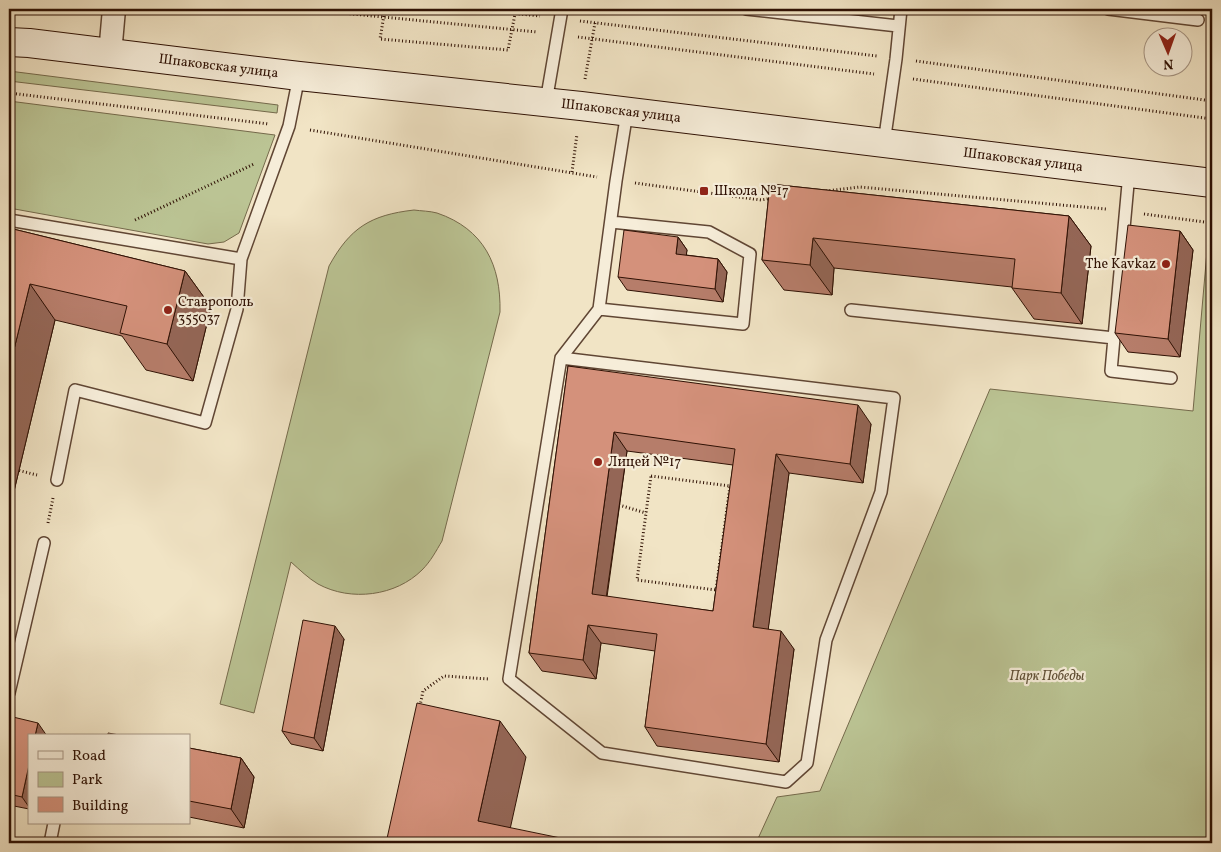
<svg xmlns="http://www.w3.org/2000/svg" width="1221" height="852" font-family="Vollkorn,serif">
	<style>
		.green { fill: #bbc494; stroke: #756a4c }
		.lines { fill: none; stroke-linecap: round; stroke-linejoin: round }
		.lane-casing { stroke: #604634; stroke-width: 14 }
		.street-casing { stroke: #604634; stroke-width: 25 }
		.secondary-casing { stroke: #2f1104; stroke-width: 30 }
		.path { stroke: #2f1104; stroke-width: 3; stroke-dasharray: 1 2.5; stroke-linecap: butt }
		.lane { stroke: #f6edd9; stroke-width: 11 }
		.street { stroke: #f6edd9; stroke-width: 22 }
		.secondary { stroke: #f6edd9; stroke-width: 28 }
		.wall { fill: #b67d6a; stroke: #2f1104; fill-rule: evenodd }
		.shaded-wall { fill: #946656; stroke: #2f1104 }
		.building { fill: #d4917b; stroke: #2f1104; fill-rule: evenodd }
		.poi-dot { fill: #8f2418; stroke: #f6edd9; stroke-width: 2 }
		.labels { text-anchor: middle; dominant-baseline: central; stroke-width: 4.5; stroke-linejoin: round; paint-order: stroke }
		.street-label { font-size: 14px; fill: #2f1104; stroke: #f6edd9 }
		.poi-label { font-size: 14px; fill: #2f1104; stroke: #f6edd9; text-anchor: start }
		.park-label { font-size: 14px; font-style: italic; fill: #605036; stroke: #f6edd9 }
	</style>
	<rect width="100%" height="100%" fill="#f1e4c5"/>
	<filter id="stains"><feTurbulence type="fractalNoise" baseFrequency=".004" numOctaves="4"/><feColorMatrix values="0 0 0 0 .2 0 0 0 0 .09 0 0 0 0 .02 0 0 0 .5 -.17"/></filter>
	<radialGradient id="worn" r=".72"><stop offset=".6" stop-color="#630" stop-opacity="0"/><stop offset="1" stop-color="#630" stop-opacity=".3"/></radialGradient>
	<path class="green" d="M 9,71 L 278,105 L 277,113 L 9,81 Z
		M 9,101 L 275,135 L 239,233 L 224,242 L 208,244 L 9,208 Z
		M 414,210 C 421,211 430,211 437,213 C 484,229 501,265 500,312 L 442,541 C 436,551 431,561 422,570 C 396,596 351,602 318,584 C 308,578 300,570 291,562 L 254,713 L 220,704 L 329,266 C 350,228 370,215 414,210 Z
		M 1208,240 L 1212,240 L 1212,843 L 756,843 L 777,797 L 820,791 L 990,389 L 1193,411 Z"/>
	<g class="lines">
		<defs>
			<path id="lane" d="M 746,9 L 898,26
				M 1108,9 L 1198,20
				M 546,102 L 562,9
				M 884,143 L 896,59 L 901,9
				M 1129,173 L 1111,371 L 1171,378
				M 9,220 L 241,259
				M 611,222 L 709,232 L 750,254 L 743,324 L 599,309 L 616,181 L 627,112
				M 851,310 L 1114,338
				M 561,358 L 894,398 L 881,492 L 826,640 L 807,763 L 786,782 L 602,753 L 509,679 L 561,358 L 599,309
				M 57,480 L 75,390 L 205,423 L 237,309 L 241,259 L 289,126 L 299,76
				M 9,693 L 44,543
				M 50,843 L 54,823"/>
			<path id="street" d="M 110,54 L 114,9"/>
			<g id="secondary">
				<path id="s1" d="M 9,42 L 29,43 L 299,76 L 581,106 L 1212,183"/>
			</g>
		</defs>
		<use href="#lane" class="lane-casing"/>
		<use href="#street" class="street-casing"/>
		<use href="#secondary" class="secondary-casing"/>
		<path class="path" d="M 301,9 L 537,32
			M 385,9 L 380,39 L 508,50 L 515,14
			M 470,9 L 540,16
			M 580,21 L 877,56
			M 578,37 L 874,74
			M 916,61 L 1212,101
			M 585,79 L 595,23
			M 913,79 L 1212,119
			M 9,93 L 269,124
			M 310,130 L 597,177
			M 572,172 L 577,134
			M 635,183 L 761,200 L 773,198
			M 826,191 L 860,187 L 1106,209
			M 1144,214 L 1212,223
			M 135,220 L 254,164
			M 9,468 L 37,475
			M 651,476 L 730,486 L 716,590 L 637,580 Z
			M 619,505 L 646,513
			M 48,523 L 53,498
			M 420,706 L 423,691 L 444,676 L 489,679"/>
		<use href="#lane" class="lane"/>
		<use href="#street" class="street"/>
		<use href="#secondary" class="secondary"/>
	</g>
	<path class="wall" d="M 770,184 L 1069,216 L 1091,246 L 1082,324 L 1034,319 L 1012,288 L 1012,287 L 834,268 L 832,295 L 784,290 L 762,260 Z
		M 9,228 L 185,271 L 211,307 L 193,381 L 146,370 L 122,336 L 55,320 L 9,512 Z
		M 1180,231 L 1193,250 L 1180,357 L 1128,352 L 1115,333 Z
		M 678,237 L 687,250 L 686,255 L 718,259 L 727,272 L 723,302 L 627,290 L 618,277 Z
		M 568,366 L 871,424 L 863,483 L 789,473 L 768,629 L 794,649 L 779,762 L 657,746 L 645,727 L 655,651 L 601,643 L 596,679 L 542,671 L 529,653 ZM 627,451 L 733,465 L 713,611 L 607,597 Z
		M 344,639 L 323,751 L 291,744 L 282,731 Z
		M 29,736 L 29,809 L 9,805 L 9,738 Z
		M 189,748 L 241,758 L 254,777 L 244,828 L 189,817 Z"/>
	<path class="shaded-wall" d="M 1069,216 L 1091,246 L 1082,324 L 1061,293 Z
		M 1180,231 L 1193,250 L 1180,357 L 1168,339 Z
		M 678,237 L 687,250 L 685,266 L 676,254 Z
		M 813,238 L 834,268 L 832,295 L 810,265 Z
		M 718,259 L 727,272 L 723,302 L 715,289 Z
		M 185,271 L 211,307 L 193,381 L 167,344 Z
		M 30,284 L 55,320 L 9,512 L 9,370 Z
		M 858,405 L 871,424 L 863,483 L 850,464 Z
		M 614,432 L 627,451 L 604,613 L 592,594 Z
		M 776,454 L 789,473 L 766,646 L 753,627 Z
		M 588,625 L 601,643 L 596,679 L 583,660 Z
		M 335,626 L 344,639 L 323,751 L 314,738 Z
		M 781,631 L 794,649 L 779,762 L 766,744 Z
		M 500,721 L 526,757 L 507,843 L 478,821 Z
		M 38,723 L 47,736 L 35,736 Z
		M 241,758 L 254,777 L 244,828 L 231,809 Z
		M 29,765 L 29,807 L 22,797 Z"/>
	<path class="building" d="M 770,184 L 1069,216 L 1061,293 L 1012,288 L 1015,259 L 813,238 L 810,265 L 762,260 Z
		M 1128,225 L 1180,231 L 1168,339 L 1115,333 Z
		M 9,228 L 185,271 L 167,344 L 120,333 L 127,306 L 30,284 L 9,370 Z
		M 624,230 L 678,237 L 676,254 L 718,259 L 715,289 L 618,277 Z
		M 568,366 L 858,405 L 850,464 L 776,454 L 753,627 L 781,631 L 766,744 L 645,727 L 657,634 L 588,625 L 583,660 L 529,653 ZM 614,432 L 735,449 L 713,611 L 592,594 Z
		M 303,620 L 335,626 L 314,738 L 282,731 Z
		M 417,703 L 500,721 L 478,821 L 575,841 L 574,843 L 386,843 Z
		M 13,717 L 38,723 L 35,736 L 29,736 L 29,765 L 22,797 L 9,794 L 9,738 Z
		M 108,733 L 125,736 L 108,736 Z
		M 189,748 L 241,758 L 231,809 L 189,801 Z"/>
	<g class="poi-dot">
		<rect x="699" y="186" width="10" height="10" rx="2.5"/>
		<circle cx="1166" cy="264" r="5"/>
		<circle cx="168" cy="310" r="5"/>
		<circle cx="598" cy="462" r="5"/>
	</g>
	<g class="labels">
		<g class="street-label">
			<text stroke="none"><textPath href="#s1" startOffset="211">Шпаковская улица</textPath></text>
			<text stroke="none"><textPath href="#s1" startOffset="616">Шпаковская улица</textPath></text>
			<text stroke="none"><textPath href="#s1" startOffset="1021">Шпаковская улица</textPath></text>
		</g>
		<g class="poi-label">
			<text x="714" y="191">Школа №17</text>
			<text x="1156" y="264" text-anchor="end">The Kavkaz</text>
			<text x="178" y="302">Ставрополь<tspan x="178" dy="16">355037</tspan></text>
			<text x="608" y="462">Лицей №17</text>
		</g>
		<g class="park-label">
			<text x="1047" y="676">Парк Победы</text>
		</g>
	</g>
	<rect width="1221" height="852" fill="none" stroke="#f1e4c5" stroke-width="30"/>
	<rect x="10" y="10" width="1201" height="832" fill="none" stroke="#2f1104" stroke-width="2.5"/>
	<rect x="15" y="15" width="1191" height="822" fill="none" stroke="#2f1104"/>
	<rect x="28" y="734" width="162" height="90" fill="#f6edd9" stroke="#a69584"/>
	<rect x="38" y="751" width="25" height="8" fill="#f6edd9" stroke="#a69584"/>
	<text x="72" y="760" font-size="15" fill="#2f1104">Road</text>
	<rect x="38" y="772" width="25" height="15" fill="#bbc494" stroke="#a69584"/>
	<text x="72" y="784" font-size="15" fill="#2f1104">Park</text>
	<rect x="38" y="797" width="25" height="15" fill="#d4917b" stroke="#a69584"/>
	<text x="72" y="810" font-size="15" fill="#2f1104">Building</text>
	<g transform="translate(1168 52) rotate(178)"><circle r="24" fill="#f6edd9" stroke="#a69584"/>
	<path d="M0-4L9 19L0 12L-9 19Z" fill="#8f2418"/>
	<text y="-8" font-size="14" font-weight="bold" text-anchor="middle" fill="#2f1104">N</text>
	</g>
	<rect width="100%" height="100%" filter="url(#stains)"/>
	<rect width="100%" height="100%" fill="url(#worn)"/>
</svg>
